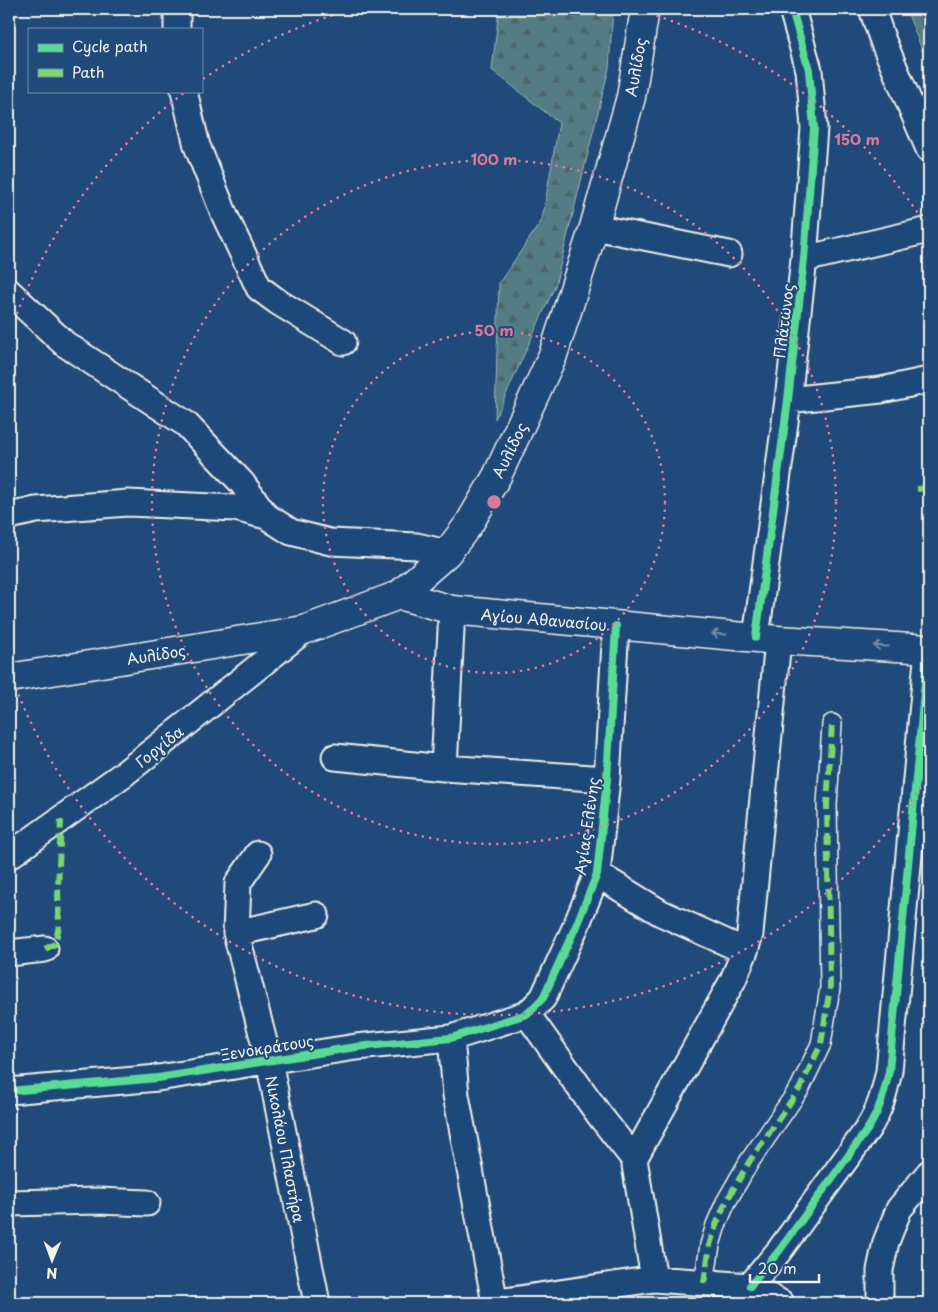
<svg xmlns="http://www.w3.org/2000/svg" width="938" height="1312" font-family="'Playpen Sans',sans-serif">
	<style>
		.forest { fill: url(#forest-firs); stroke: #a3b6b6 }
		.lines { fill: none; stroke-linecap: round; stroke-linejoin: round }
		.pedestrian-casing { stroke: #f4f1e8; stroke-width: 22 }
		.minor-casing { stroke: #f4f1e8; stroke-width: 29 }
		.tertiary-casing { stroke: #f4f1e8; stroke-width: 31 }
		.secondary-casing { stroke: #f4f1e8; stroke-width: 31 }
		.pedestrian { stroke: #1f4a7a; stroke-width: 19 }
		.minor { stroke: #1f4a7a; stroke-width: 25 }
		.tertiary { stroke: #1f4a7a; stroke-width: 28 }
		.secondary { stroke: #1f4a7a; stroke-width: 28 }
		.quiet { stroke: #7fd670; stroke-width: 6; stroke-dasharray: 12 6; stroke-linecap: butt }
		.cycleway-casing { stroke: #1f4a7a; stroke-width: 11 }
		.cycleway { stroke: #5adb95; stroke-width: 8 }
		.oneway { stroke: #748da6 }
		.ring { fill: none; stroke: #d87a9a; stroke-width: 2.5; stroke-dasharray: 2.5 5 }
		.labels { text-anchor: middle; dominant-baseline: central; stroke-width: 4; stroke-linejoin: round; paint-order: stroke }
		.street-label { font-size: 15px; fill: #f4f1e8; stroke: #1f4a7a }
		.centre { fill: #d87a9a; stroke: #1f4a7a; stroke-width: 2.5 }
		.ring-label { font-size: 15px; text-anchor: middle; font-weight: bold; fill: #d87a9a; stroke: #1f4a7a; stroke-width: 4; stroke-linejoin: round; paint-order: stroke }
	</style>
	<defs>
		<pattern id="forest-firs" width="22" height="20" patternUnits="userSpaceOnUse" patternTransform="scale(1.25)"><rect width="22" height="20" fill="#527c84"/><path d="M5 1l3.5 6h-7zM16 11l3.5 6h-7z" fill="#4e6568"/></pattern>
	</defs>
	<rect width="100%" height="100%" fill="#1f4a7a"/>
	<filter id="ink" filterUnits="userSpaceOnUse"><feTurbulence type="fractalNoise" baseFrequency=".02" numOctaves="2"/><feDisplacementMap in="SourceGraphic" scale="10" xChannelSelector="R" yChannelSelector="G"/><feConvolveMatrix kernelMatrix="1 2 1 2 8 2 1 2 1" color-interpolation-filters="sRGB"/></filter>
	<g filter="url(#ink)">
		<path class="forest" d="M 499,9 L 613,9 L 609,68 L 555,286 L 495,419 L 499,283 L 542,220 L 559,123 L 492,70 Z
			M 906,9 L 929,9 L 929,66 L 926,60 Z"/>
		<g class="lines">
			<defs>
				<path id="pedestrian" d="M 704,1283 L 710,1245 L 716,1225 L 726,1202 L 749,1162 L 800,1088 L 821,1044 L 830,988 L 827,805 L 832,724"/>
				<path id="minor" d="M 177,9 L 177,29
					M 872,9 L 883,41 L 929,149
					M 184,91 L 197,146 L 225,216 L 259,288 L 278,302 L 343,342
					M 594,227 L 729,254
					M 804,259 L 929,230
					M 9,292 L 65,344 L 186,424 L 242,483 L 266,516 L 291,532 L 330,542 L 417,546 L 447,553
					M 788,400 L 881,390 L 929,380
					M 9,516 L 36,510 L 128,503 L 235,508 L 266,516
					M 756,637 L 788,400 L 804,259 L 814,128 L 809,70 L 792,9
					M 335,757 L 444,768 L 607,779
					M 444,768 L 452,610
					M 258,854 L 238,883 L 236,933 L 269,1061 L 317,1303
					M 9,856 L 125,773 L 304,630
					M 597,874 L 661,913 L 745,951
					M 236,933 L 316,915
					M 9,953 L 45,949
					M 527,1014 L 600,1116 L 634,1159 L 654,1279
					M 451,1038 L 456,1095 L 495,1303
					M 9,1091 L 158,1078 L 356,1047 L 451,1038 L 527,1014 L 543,998 L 576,926 L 597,874 L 607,779 L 616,626
					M 634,1159 L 733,980 L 745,951 L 750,934 L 778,640
					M 9,1203 L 98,1201 L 147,1203
					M 750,1286 L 779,1251 L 867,1130 C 880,1110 884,1094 889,1071 L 928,649
					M 492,1303 L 654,1279 L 750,1286 L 781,1303
					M 880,1303 L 880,1270 L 886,1242 L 899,1209 L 929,1173"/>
				<path id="tertiary" d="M 399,595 L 452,610 L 778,640 L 929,649"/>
				<path id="secondary" d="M 9,678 L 304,630 L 399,595 L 447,553 L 469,524 L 497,476 L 553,355 L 594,227 L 631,97 L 645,9"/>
			</defs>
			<use href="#pedestrian" class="pedestrian-casing"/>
			<use href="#minor" class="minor-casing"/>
			<use href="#tertiary" class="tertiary-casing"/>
			<use href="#secondary" class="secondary-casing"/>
			<use href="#pedestrian" class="pedestrian"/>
			<use href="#minor" class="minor"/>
			<use href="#tertiary" class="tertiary"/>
			<use href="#secondary" class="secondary"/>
			<path class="quiet" d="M 917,489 L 929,488
				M 45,949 L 55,944 L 59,926 L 58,889 L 61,820
				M 704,1283 L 710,1245 L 716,1225 L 726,1202 L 749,1162 L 800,1088 L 821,1044 L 830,988 L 827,805 L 832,724"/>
			<defs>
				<path id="cycleway" d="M 756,637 L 788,400 L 804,259 L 814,128 L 809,70 L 792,9
					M 9,1091 L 158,1078 L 356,1047 L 451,1038 L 527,1014 L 543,998 L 576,926 L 597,874 L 607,779 L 616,626
					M 750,1286 L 779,1251 L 867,1130 C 880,1110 884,1094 889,1071 L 928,649"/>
			</defs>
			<use href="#cycleway" class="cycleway-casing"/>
			<use href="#cycleway" class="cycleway"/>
		</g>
		<defs><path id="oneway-shaft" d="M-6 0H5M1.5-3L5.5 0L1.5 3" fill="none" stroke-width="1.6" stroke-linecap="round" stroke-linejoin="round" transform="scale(1.25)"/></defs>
		<g class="oneway">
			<use href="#oneway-shaft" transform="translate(719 634) rotate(-175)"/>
			<use href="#oneway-shaft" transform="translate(881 646) rotate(-177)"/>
		</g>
	</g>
	<g class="ring">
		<circle cx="494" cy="502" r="171"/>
		<circle cx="494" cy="502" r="342"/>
		<path d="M929 774A513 513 0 0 1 9 669M9 335A513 513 0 0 1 185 92M203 79A513 513 0 0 1 353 9M635 9A513 513 0 0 1 929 230"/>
	</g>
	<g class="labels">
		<g class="street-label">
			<text transform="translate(635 67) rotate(-80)">Αυλίδος</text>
			<text transform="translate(783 321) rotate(-83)">Πλάτωνος</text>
			<text transform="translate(509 450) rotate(-64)">Αυλίδος</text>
			<text transform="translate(544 619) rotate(5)">Αγίου Αθανασίου</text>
			<text transform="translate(156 654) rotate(-9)">Αυλίδος</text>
			<text transform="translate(159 746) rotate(-39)">Γοργίδα</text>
			<text transform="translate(586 826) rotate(-82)">Αγίας Ελένης</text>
			<text transform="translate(267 1047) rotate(-9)">Ξενοκράτους</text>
			<text transform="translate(286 1149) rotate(79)">Νικολάου Πλαστήρα</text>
		</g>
	</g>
	<circle cx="494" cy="502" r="8" class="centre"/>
	<g class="ring-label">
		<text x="857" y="145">150 m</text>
		<text x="494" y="165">100 m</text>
		<text x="494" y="336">50 m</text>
	</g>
	<rect width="938" height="1312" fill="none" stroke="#1f4a7a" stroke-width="30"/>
	<rect x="15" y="15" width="908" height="1282" fill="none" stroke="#f4f1e8" stroke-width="2" filter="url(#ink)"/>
	<rect x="28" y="28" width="175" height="65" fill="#1f4a7a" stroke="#748da6"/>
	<rect x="38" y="44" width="25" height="8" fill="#5adb95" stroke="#748da6"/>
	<text x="72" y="52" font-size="15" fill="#f4f1e8">Cycle path</text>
	<rect x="38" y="69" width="25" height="8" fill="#7fd670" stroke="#748da6"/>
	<text x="72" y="78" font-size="15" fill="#f4f1e8">Path</text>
	<g transform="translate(52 1260) rotate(181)" stroke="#1f4a7a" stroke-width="4" paint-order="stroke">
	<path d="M0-4L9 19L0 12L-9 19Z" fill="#f4f1e8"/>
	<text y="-8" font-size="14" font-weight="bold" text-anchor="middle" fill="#f4f1e8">N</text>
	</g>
	<path d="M750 1274v8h69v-8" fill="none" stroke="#f4f1e8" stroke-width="2.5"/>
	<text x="758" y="1274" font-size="15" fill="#f4f1e8" stroke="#1f4a7a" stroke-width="4" paint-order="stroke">20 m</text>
</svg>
